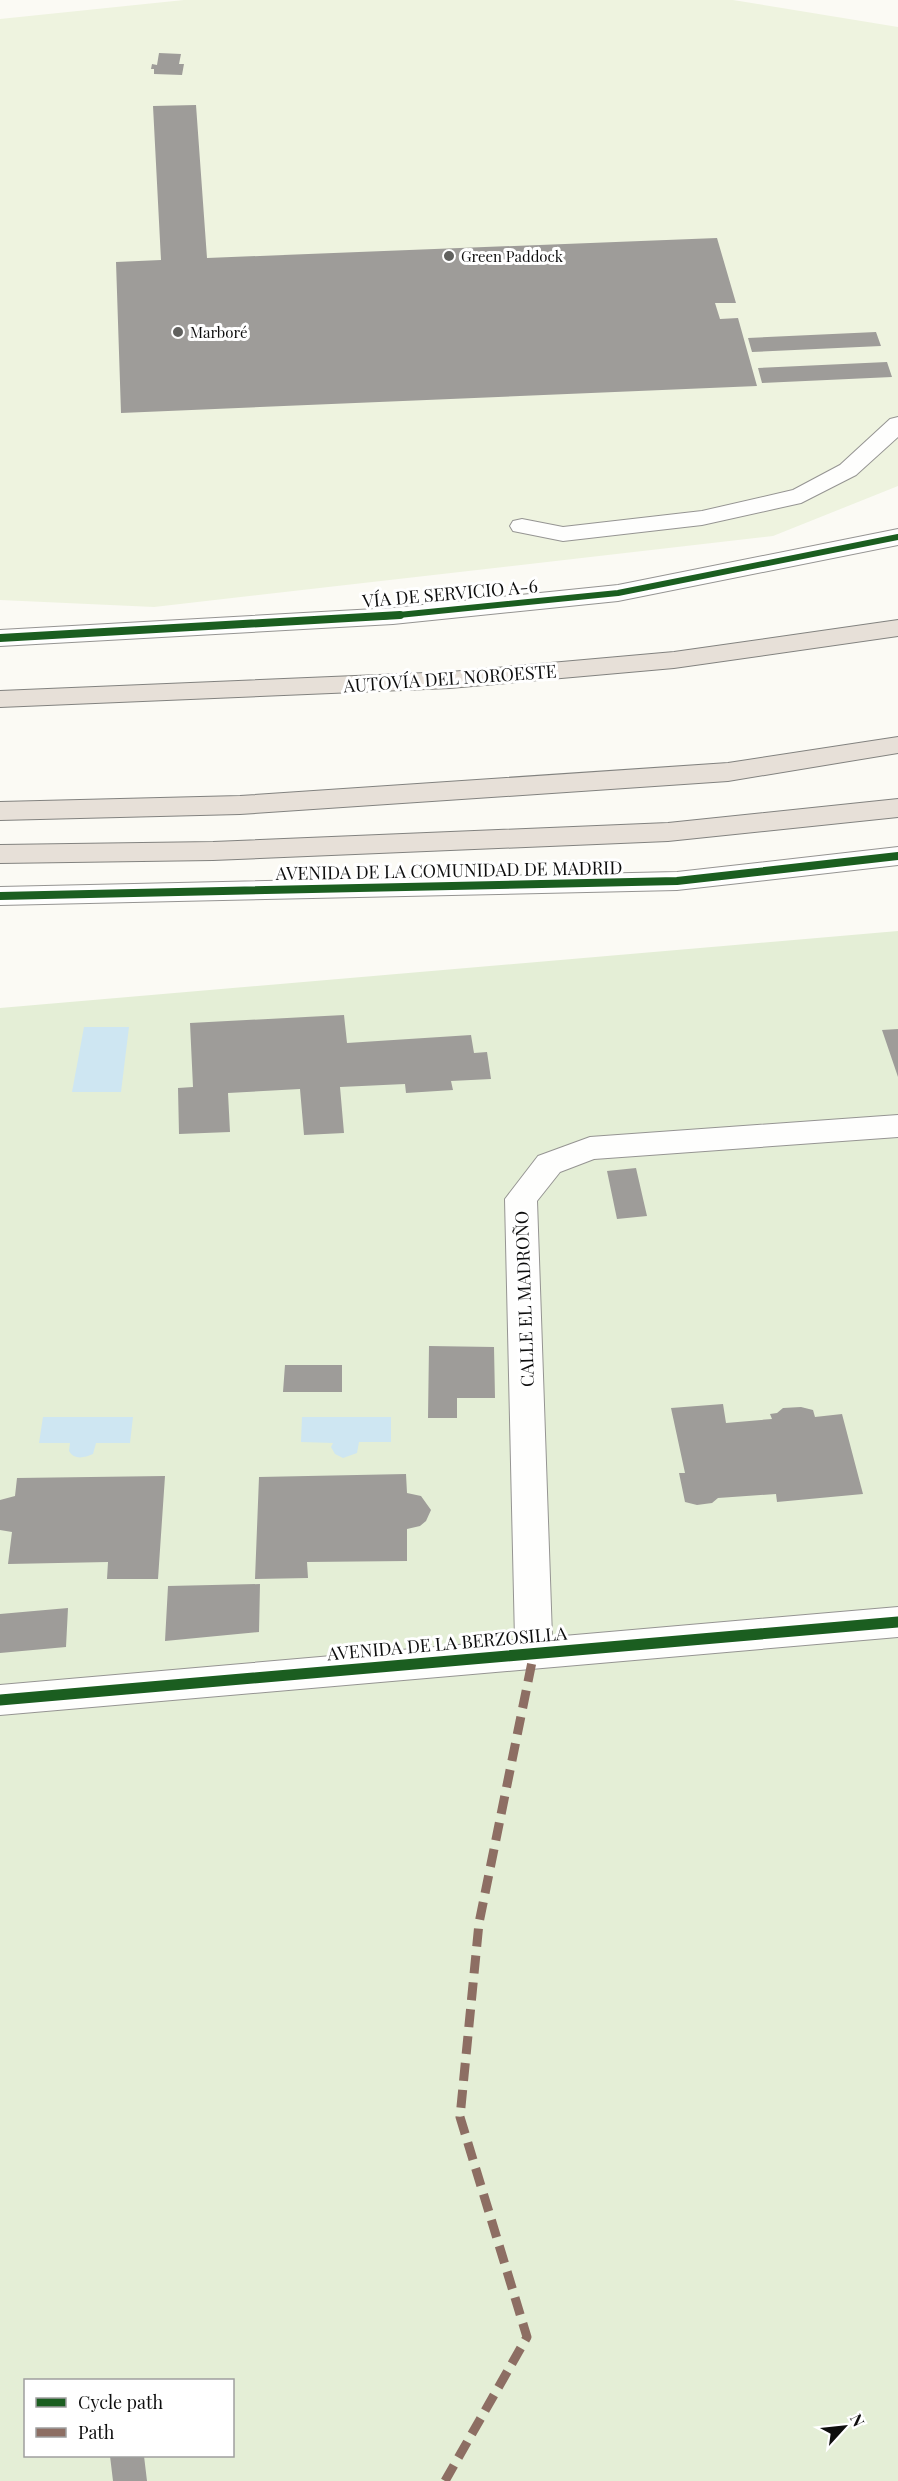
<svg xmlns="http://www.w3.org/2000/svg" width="898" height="2481" font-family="'Playfair Display',serif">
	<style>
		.green { fill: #e4eed6; fill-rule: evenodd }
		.pitch { fill: #eef3df }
		.water { fill: #cee6f2 }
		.building { fill: #9e9c99 }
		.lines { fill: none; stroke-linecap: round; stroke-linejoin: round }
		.lane-casing { stroke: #959492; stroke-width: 2 }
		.street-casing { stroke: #959492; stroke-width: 2 }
		.highway-casing { stroke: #82827f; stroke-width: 2 }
		.lane { fill: #fefefd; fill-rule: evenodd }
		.street { fill: #fefefd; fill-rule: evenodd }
		.highway { fill: #e7e0d8; fill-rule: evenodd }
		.quiet { stroke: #8d6e63; stroke-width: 9; stroke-dasharray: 18 9; stroke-linecap: butt }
		.cycleway-far2-casing { stroke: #fff; stroke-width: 9 }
		.cycleway-far1-casing { stroke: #fff; stroke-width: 12 }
		.cycleway-casing { stroke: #fff; stroke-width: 15 }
		.cycleway-far2 { stroke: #1b5e20; stroke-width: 6 }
		.cycleway-far1 { stroke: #1b5e20; stroke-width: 8 }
		.cycleway { stroke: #1b5e20; stroke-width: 11 }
		.poi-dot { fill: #61615e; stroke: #fff; stroke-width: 2 }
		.labels { text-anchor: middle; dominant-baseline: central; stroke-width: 6; stroke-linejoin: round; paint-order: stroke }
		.far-poi-label { font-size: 15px; fill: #0e0e0e; stroke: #fff; text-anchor: start }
		.street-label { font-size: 18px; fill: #0e0e0e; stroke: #fff }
	</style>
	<rect width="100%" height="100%" fill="#fbfaf4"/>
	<path class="green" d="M 898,931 L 898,2481 L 0,2481 L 0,1008 ZM 26,2380 L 232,2380 L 232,2456 L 26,2456 Z"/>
	<path class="pitch" d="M 184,0 L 733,0 L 898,27 L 898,486 L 773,536 L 154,607 L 0,600 L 0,19 Z"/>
	<path class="water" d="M 84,1027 L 129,1027 L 121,1092 L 72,1092 Z
		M 43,1417 L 133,1417 L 130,1443 L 96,1443 L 93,1454 C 84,1458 74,1460 69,1451 L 70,1443 L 39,1443 Z
		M 302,1417 L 391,1417 L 391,1442 L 359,1442 L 357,1453 L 343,1458 L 335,1454 L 331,1447 L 333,1443 L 301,1442 Z"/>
	<path class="building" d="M 159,53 L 181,54 L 179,64 L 184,64 L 182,75 L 154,74 L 154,69 L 151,69 L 152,64 L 157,65 Z
		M 196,105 L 207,258 L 717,238 L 736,303 L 715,303 L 720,319 L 738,318 L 757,386 L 121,413 L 116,262 L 161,260 L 153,106 Z
		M 876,332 L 881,346 L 752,352 L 748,338 Z
		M 887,362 L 892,377 L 762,383 L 758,368 Z
		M 344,1015 L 347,1043 L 471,1035 L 474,1053 L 487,1052 L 491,1079 L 451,1081 L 453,1090 L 406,1093 L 405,1084 L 340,1087 L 344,1133 L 304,1135 L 300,1089 L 228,1093 L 230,1132 L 179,1134 L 178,1088 L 193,1087 L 190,1023 Z
		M 898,1029 L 898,1077 L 882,1030 Z
		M 636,1168 L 647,1216 L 617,1219 L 607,1171 Z
		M 429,1346 L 494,1347 L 495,1398 L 457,1398 L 457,1418 L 428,1418 Z
		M 285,1365 L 342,1365 L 342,1392 L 283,1392 Z
		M 723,1404 L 726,1423 L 772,1419 L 770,1414 L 777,1413 L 783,1408 L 801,1407 L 813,1410 L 815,1417 L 842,1414 L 863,1494 L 777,1502 L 776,1494 L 718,1498 L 712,1503 L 697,1505 L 685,1502 L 679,1473 L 685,1473 L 671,1408 Z
		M 406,1474 L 407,1493 L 421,1496 L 431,1510 L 426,1521 L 420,1526 L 407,1529 L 407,1561 L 307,1562 L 308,1578 L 255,1579 L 259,1477 Z
		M 165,1476 L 158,1579 L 107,1579 L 108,1562 L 8,1564 L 12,1532 L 0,1530 L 0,1500 L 15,1496 L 17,1478 Z
		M 260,1584 L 259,1632 L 165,1641 L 168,1586 Z
		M 68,1608 L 66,1647 L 0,1653 L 0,1614 Z
		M 110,2456 L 144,2456 L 147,2481 L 113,2481 Z"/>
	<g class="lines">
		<defs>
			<path id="lane" d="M 898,417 L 898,437 L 856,475 L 801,503 L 702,525 L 563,541 L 513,531 L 510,526 L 513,521 L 522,519 L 563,527 L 702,511 L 793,490 L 840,465 L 890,419 Z"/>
			<path id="street" d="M 898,529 L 898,545 L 618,601 L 393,624 L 0,646 L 0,630 L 393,608 L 618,585 Z
				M 898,847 L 898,865 L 677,890 L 0,905 L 0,887 L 677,872 Z
				M 898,1115 L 898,1137 L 594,1159 L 560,1172 L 537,1201 L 552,1637 L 898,1607 L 898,1637 L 0,1715 L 0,1685 L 515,1640 L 505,1199 L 538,1156 L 590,1137 Z"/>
			<path id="highway" d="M 898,620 L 898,636 L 674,668 L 450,688 L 0,707 L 0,691 L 450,672 L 674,652 Z
				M 898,737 L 898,753 L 728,781 L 240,814 L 0,820 L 0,802 L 240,796 L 728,763 Z
				M 898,799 L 898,817 L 668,841 L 213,860 L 0,863 L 0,845 L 213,842 L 668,823 Z"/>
		</defs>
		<use href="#lane" class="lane-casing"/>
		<use href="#street" class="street-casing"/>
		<use href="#highway" class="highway-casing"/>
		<use href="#lane" class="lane"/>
		<use href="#street" class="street"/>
		<use href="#highway" class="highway"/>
		<path class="quiet" d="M 445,2481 L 527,2337 L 460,2117 L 479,1923 L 534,1652"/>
		<defs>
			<path id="cycleway-far2" d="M 379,617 L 618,593 L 898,537"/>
			<path id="cycleway-far1" d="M 0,638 L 400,615
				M 0,896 L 677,881 L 898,856"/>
			<path id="cycleway" d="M 0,1700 L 898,1622"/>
		</defs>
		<use href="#cycleway-far2" class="cycleway-far2-casing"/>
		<use href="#cycleway-far1" class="cycleway-far1-casing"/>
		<use href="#cycleway" class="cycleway-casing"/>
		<use href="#cycleway-far2" class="cycleway-far2"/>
		<use href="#cycleway-far1" class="cycleway-far1"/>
		<use href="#cycleway" class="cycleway"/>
	</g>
	<g class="poi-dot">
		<circle cx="449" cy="256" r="6"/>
		<circle cx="178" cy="332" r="6"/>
	</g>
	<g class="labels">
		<g class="far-poi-label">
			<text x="461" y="256">Green Paddock</text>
			<text x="190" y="332">Marboré</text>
		</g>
		<g class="street-label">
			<text transform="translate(450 593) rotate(-5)">VÍA DE SERVICIO A-6</text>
			<text transform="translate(450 678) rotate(-4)">AUTOVÍA DEL NOROESTE</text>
			<text transform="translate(449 870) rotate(-1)">AVENIDA DE LA COMUNIDAD DE MADRID</text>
			<text transform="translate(524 1299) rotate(-92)">CALLE EL MADROÑO</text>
			<text transform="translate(447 1643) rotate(-5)">AVENIDA DE LA BERZOSILLA</text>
		</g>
	</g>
	<rect x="24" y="2379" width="210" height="78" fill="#ffffff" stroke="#9f9f9f" stroke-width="1.5"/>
	<rect x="36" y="2398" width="30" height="9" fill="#1b5e20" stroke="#9f9f9f" stroke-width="1.5"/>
	<text x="78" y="2409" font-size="18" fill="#0e0e0e">Cycle path</text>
	<rect x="36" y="2428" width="30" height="9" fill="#8d6e63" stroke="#9f9f9f" stroke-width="1.5"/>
	<text x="78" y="2439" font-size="18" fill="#0e0e0e">Path</text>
	<g transform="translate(844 2427) rotate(63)" stroke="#ffffff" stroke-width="4.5" paint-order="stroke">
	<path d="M0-4.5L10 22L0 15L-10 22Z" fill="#0e0e0e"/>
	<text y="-9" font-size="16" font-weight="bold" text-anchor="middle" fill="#0e0e0e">N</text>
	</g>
</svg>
